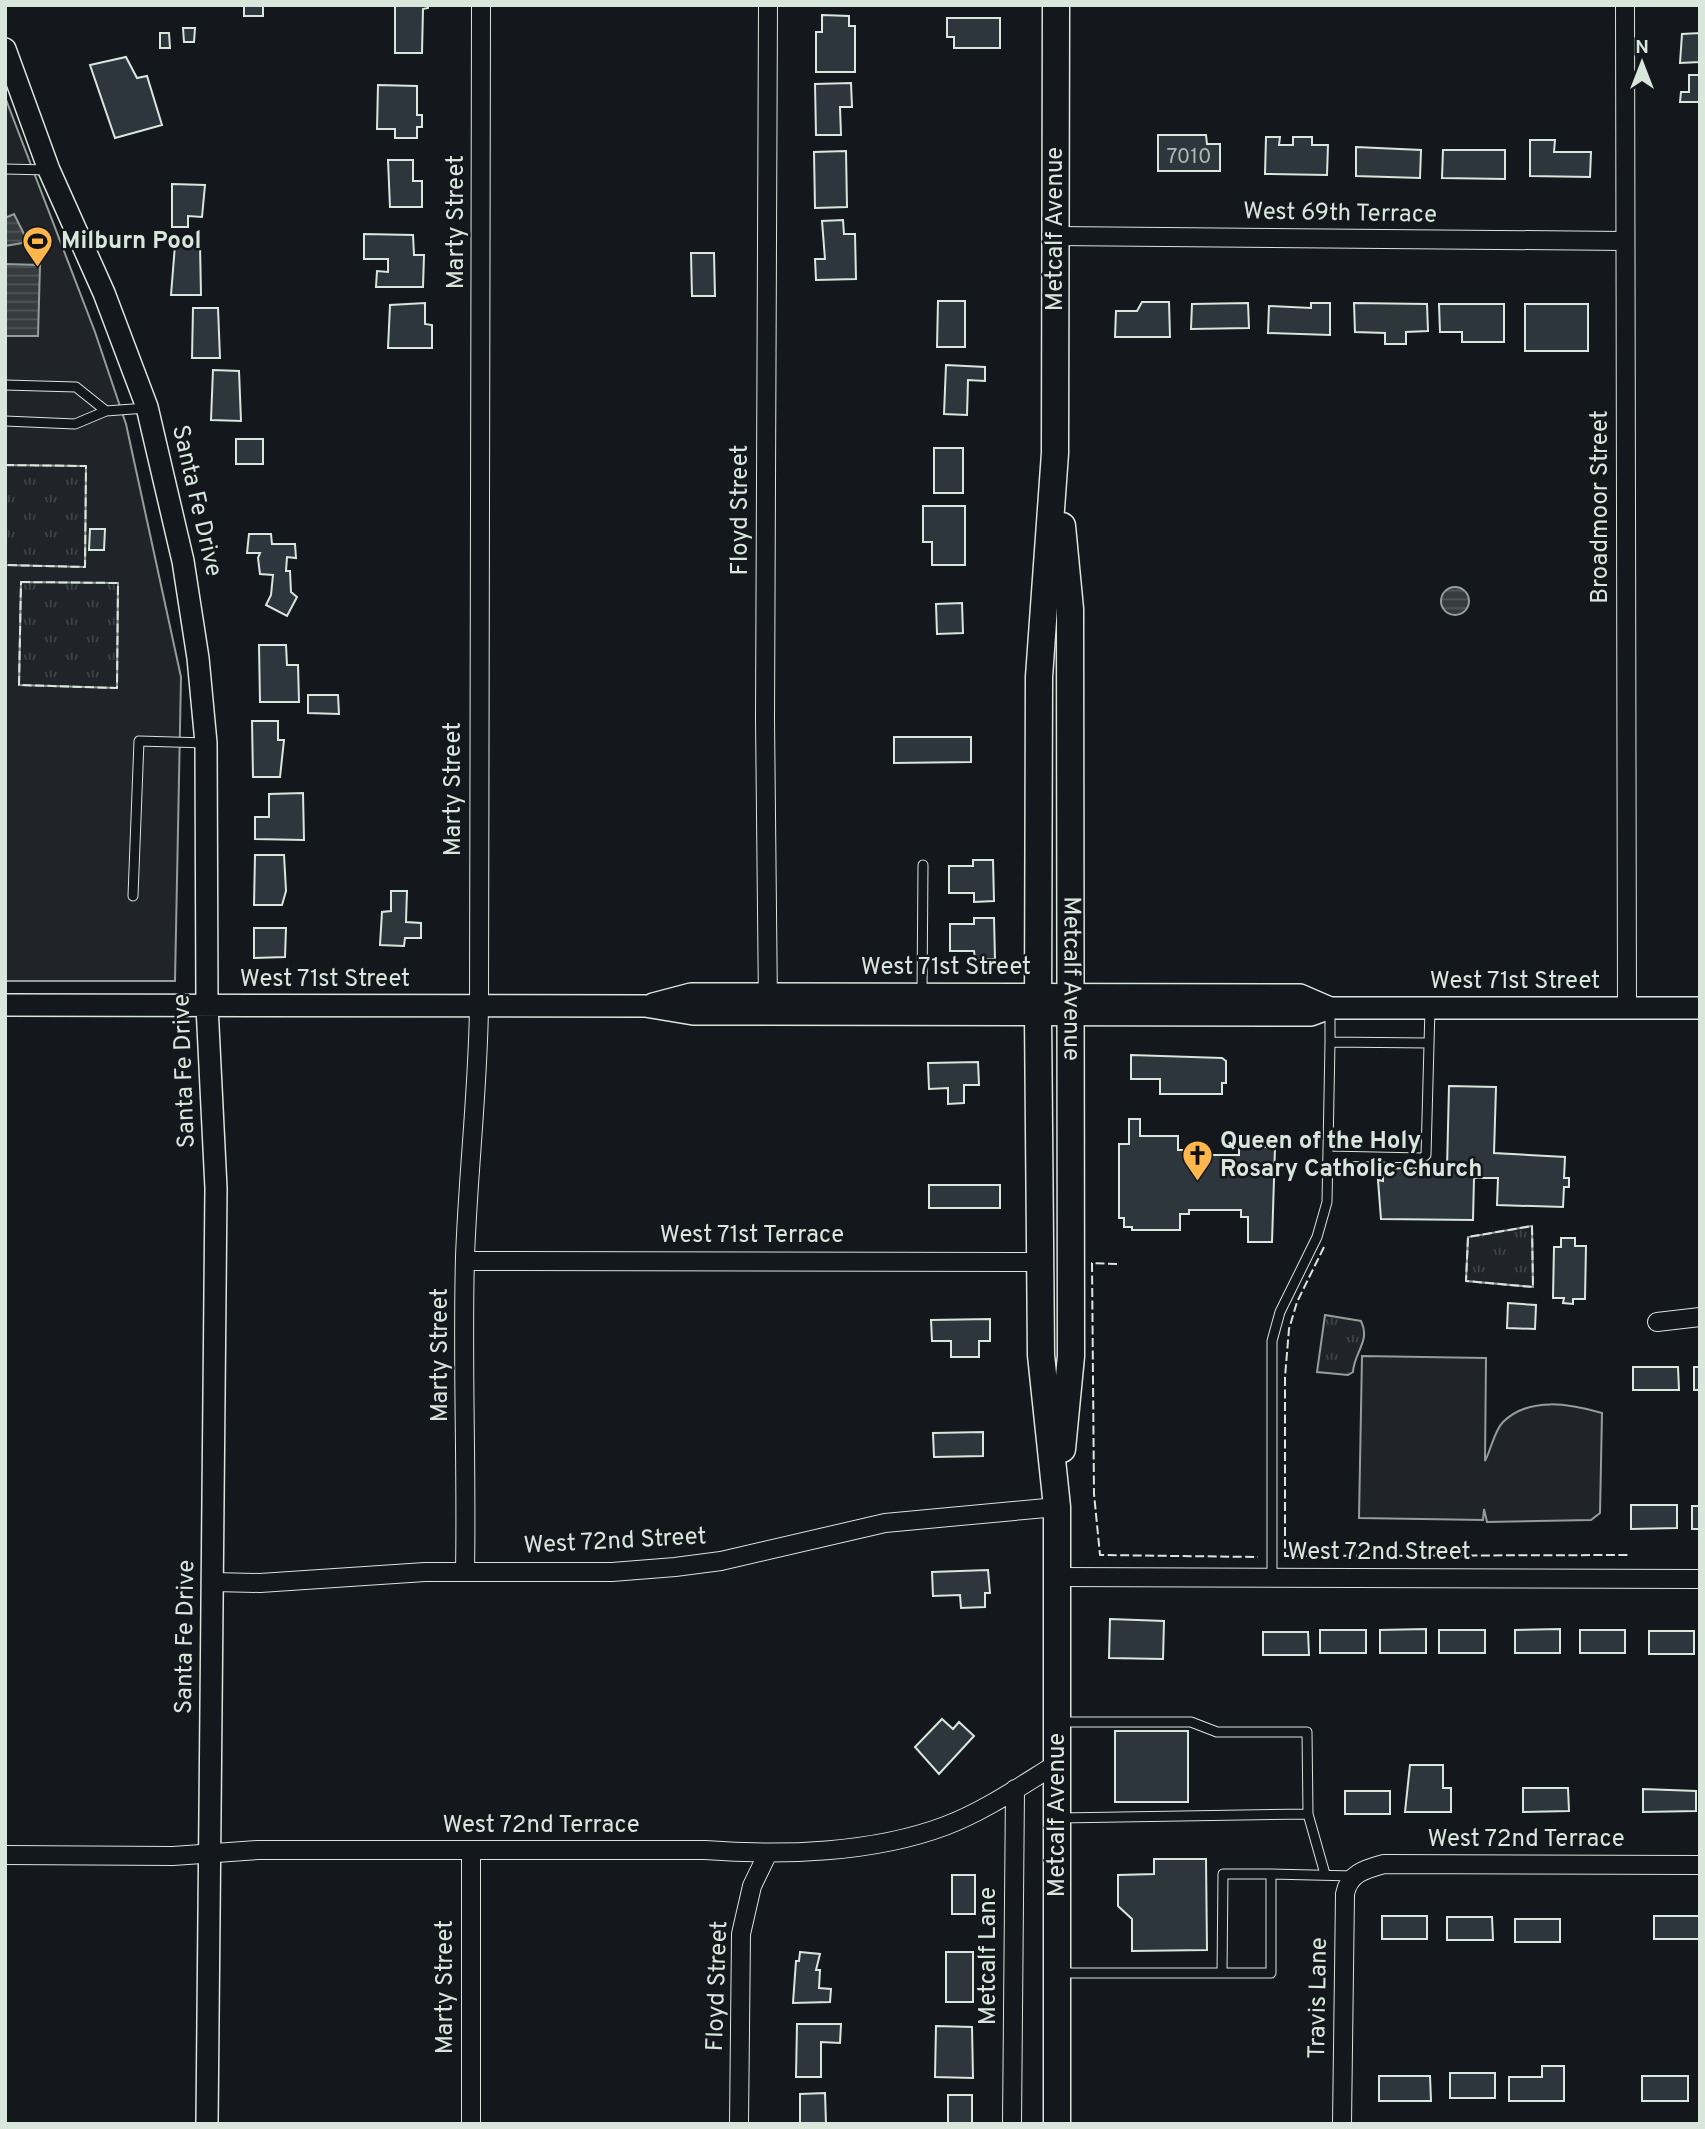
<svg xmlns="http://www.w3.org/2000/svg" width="1705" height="2129" font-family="Overpass,sans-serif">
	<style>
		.grass { fill: #202428; stroke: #939e99; stroke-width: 2 }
		.park { fill: url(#park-tufts); stroke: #939e99; stroke-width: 2 }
		.water { fill: url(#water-rules); stroke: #939e99; stroke-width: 2 }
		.building { fill: #2c363c; stroke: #d8e6dc; stroke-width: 2 }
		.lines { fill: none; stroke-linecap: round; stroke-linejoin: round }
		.service-casing { stroke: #d8e6dc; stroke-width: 11 }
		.minor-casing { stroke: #d8e6dc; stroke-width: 20 }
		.tertiary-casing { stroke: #d8e6dc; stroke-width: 24 }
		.primary-casing { stroke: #d8e6dc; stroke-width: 29 }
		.service { stroke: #14181c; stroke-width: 9 }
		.minor { stroke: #14181c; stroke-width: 18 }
		.tertiary { stroke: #14181c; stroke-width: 21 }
		.primary { stroke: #14181c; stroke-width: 26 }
		.fence { stroke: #d8e6dc; stroke-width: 2; stroke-dasharray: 9 3.5; stroke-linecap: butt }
		.labels { text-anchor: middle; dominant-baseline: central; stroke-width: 5; stroke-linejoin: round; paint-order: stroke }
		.number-label { font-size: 21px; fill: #adbab4 }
		.street-label { font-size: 24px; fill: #d8e6dc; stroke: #14181c }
		.poi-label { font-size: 24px; font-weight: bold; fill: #d8e6dc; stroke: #14181c; text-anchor: start }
	</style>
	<defs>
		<pattern id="park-tufts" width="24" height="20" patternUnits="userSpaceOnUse" patternTransform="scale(1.75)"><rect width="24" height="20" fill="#202428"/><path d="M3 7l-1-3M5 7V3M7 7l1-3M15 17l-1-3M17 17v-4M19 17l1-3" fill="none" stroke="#404447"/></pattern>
		<pattern id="water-rules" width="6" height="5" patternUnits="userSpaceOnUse" patternTransform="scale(1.75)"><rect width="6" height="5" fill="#363b3e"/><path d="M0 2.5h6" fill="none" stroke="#525759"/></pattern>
	</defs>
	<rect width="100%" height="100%" fill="#14181c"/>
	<path class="grass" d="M 5,97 L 95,332 L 126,424 L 181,677 L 175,981 L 5,981 Z
		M 1362,1356 L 1486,1358 L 1485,1461 C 1491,1450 1494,1431 1503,1422 C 1530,1396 1570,1404 1602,1413 L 1600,1513 L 1591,1520 L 1487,1522 L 1484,1509 L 1483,1520 L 1359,1518 Z"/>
	<path class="park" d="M 5,465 L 86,466 L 85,567 L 5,565 Z
		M 21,582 L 118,583 L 117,688 L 19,685 Z
		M 1532,1226 L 1533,1287 L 1466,1281 L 1468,1237 Z
		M 1325,1315 L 1361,1321 C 1371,1341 1354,1352 1353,1372 L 1348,1375 L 1317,1372 Z"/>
	<path class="water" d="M 14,214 L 28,242 L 5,246 L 5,218 Z
		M 5,264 L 40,265 L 38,336 L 5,336 Z
		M1441 601a14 14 0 1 1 28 0a14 14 0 1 1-28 0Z"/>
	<path class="building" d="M 244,5 L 263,5 L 263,16 L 244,16 Z
		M 395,5 L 428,5 L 428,8 L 423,9 L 422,53 L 395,53 Z
		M 822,15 L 849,16 L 849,26 L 855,26 L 855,72 L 816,72 L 816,32 L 822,32 Z
		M 947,18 L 1000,18 L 1000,48 L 954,48 L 954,37 L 947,37 Z
		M 183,28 L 195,28 L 194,42 L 184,42 Z
		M 160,33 L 169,33 L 170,48 L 160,48 Z
		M 1700,33 L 1700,62 L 1680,63 L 1682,34 Z
		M 126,57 L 137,78 L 147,76 L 162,125 L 115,138 L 90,65 Z
		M 1689,75 L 1700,75 L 1700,102 L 1680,102 L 1681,92 L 1689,92 Z
		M 851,83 L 852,107 L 840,107 L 841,135 L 816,135 L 815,84 Z
		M 378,85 L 417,86 L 417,115 L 422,115 L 422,127 L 417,127 L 417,138 L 395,138 L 395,129 L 377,129 Z
		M 1158,135 L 1206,135 L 1207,144 L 1220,144 L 1220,171 L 1158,171 Z
		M 1266,137 L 1280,137 L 1279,145 L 1293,145 L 1293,137 L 1312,137 L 1312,145 L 1328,145 L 1327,175 L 1265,174 Z
		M 1530,140 L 1555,140 L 1554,152 L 1591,152 L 1590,177 L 1530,176 Z
		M 1356,147 L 1421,150 L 1420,178 L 1356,176 Z
		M 1443,150 L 1505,150 L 1505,179 L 1442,178 Z
		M 846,151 L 847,207 L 815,208 L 814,152 Z
		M 388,160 L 413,160 L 413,181 L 422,181 L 422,207 L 390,207 Z
		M 172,184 L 205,185 L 202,217 L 188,216 L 188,227 L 172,227 Z
		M 843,220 L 844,234 L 855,234 L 856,279 L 816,280 L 815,259 L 825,259 L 822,221 Z
		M 364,234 L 413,235 L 414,255 L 424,255 L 423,287 L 376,287 L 377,271 L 388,272 L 388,259 L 364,259 Z
		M 175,245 L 200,245 L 201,295 L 171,295 Z
		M 691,253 L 714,253 L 715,296 L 692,296 Z
		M 938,301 L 965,301 L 965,347 L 937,347 Z
		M 1142,302 L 1169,302 L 1170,337 L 1115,337 L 1116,311 L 1137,311 Z
		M 425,303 L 425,324 L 432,325 L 432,348 L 388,348 L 390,305 Z
		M 1248,303 L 1249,328 L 1191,329 L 1192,304 Z
		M 1311,303 L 1330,303 L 1330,335 L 1268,333 L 1269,306 L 1311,308 Z
		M 1354,303 L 1427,304 L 1428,331 L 1406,332 L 1406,344 L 1385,344 L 1385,333 L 1355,332 Z
		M 1439,304 L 1504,304 L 1504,342 L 1462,342 L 1462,332 L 1440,332 Z
		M 1525,304 L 1588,304 L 1588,351 L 1525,351 Z
		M 193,308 L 218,308 L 220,358 L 192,358 Z
		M 946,365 L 985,367 L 985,381 L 968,380 L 967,415 L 944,414 Z
		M 213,370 L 239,371 L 241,421 L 211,420 Z
		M 236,439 L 263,439 L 263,464 L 236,464 Z
		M 934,448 L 963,448 L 963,493 L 934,493 Z
		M 923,506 L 965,506 L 965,565 L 932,565 L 932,542 L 923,542 Z
		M 90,529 L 105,529 L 104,550 L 89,550 Z
		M 249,534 L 271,534 L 272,544 L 295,544 L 296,558 L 287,557 L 286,571 L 290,571 L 291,592 L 297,597 L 287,616 L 266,605 L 271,595 L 273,575 L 260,574 L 258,558 L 260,553 L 247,553 Z
		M 962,603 L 963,633 L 937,634 L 936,604 Z
		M 259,645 L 286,645 L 287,665 L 298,665 L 299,702 L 260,702 Z
		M 308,695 L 338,695 L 339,714 L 308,713 Z
		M 252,721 L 278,721 L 278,740 L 284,740 L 280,777 L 253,777 Z
		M 894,737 L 971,737 L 971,762 L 894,763 Z
		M 303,793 L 304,840 L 255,839 L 255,817 L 269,817 L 269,794 Z
		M 255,855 L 284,855 L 286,891 L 282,905 L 254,905 Z
		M 973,860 L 993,860 L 994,901 L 974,902 L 974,893 L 949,893 L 949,866 L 973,866 Z
		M 391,891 L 407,891 L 406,922 L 421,923 L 421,938 L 405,938 L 404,946 L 380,945 L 382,912 L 391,911 Z
		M 974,918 L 994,918 L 995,959 L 975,959 L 974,951 L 950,951 L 950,924 L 974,924 Z
		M 254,928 L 286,928 L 285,957 L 254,958 Z
		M 1131,1055 L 1222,1058 L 1226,1061 L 1226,1083 L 1222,1083 L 1222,1094 L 1160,1094 L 1160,1079 L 1131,1079 Z
		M 978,1062 L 979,1085 L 964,1085 L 964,1103 L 948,1104 L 948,1088 L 929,1089 L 928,1063 Z
		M 1449,1086 L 1496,1087 L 1494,1153 L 1565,1157 L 1564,1178 L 1569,1178 L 1569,1187 L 1564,1187 L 1563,1207 L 1497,1205 L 1498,1178 L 1474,1178 L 1473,1220 L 1381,1219 L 1378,1180 L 1383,1181 L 1383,1168 L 1447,1169 Z
		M 1129,1119 L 1140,1119 L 1140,1136 L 1178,1136 L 1178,1150 L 1188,1150 L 1188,1155 L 1239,1155 L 1239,1144 L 1275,1148 L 1272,1242 L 1248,1242 L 1248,1217 L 1241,1217 L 1241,1210 L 1189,1210 L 1189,1214 L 1180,1214 L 1180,1230 L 1132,1230 L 1132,1227 L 1124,1227 L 1124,1218 L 1119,1218 L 1119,1144 L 1129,1144 Z
		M 929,1185 L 1000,1185 L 1000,1208 L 929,1208 Z
		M 1561,1238 L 1575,1238 L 1575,1246 L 1586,1246 L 1585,1299 L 1573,1299 L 1573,1304 L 1563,1303 L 1564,1298 L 1553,1298 L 1554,1247 L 1561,1247 Z
		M 1508,1303 L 1536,1305 L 1535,1329 L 1507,1328 Z
		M 990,1319 L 990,1341 L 979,1341 L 979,1357 L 951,1357 L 951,1341 L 932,1341 L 931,1320 Z
		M 1633,1367 L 1678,1367 L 1679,1390 L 1633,1390 Z
		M 1694,1367 L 1700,1367 L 1700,1390 L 1694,1390 Z
		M 983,1432 L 983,1456 L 934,1457 L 933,1433 Z
		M 1631,1505 L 1677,1505 L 1677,1528 L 1631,1529 Z
		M 1692,1506 L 1700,1506 L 1700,1529 L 1692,1529 Z
		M 988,1570 L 990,1593 L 985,1593 L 985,1607 L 961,1608 L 960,1595 L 933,1596 L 932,1572 Z
		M 1110,1619 L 1164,1621 L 1163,1659 L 1109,1658 Z
		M 1426,1629 L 1426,1653 L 1380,1653 L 1380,1630 Z
		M 1560,1629 L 1560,1653 L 1515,1653 L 1515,1630 Z
		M 1320,1630 L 1366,1630 L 1366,1653 L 1320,1653 Z
		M 1439,1630 L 1485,1630 L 1485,1653 L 1439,1653 Z
		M 1580,1630 L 1625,1630 L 1625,1653 L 1580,1653 Z
		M 1649,1631 L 1694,1631 L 1694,1654 L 1649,1654 Z
		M 1263,1632 L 1308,1632 L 1309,1655 L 1263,1655 Z
		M 942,1719 L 953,1729 L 959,1722 L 974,1736 L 939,1774 L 915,1747 Z
		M 1115,1731 L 1188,1731 L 1188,1802 L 1115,1802 Z
		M 1410,1765 L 1443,1765 L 1443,1788 L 1451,1788 L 1451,1812 L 1405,1812 Z
		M 1523,1788 L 1568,1788 L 1569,1811 L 1523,1812 Z
		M 1643,1789 L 1696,1791 L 1696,1811 L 1643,1812 Z
		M 1345,1791 L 1390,1791 L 1390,1814 L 1345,1814 Z
		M 1154,1859 L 1206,1859 L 1207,1950 L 1132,1951 L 1132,1919 L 1118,1906 L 1118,1875 L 1154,1874 Z
		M 952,1875 L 975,1875 L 975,1914 L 952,1914 Z
		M 1382,1916 L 1427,1916 L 1427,1939 L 1382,1939 Z
		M 1654,1916 L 1699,1916 L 1699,1939 L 1654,1939 Z
		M 1447,1917 L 1492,1917 L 1493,1940 L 1447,1940 Z
		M 1515,1919 L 1560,1919 L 1560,1942 L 1515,1942 Z
		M 800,1952 L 820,1954 L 816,1970 L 820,1970 L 819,1988 L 831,1989 L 830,2002 L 793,2003 L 796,1961 L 799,1961 Z
		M 946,1952 L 973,1952 L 973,2002 L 946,2002 Z
		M 797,2024 L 841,2024 L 840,2043 L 821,2042 L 821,2077 L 796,2077 Z
		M 936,2026 L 972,2027 L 973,2078 L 935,2077 Z
		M 1542,2066 L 1564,2066 L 1564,2101 L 1509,2101 L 1509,2077 L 1542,2077 Z
		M 1450,2073 L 1495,2073 L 1495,2098 L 1450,2098 Z
		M 1379,2076 L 1430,2076 L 1431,2101 L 1379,2101 Z
		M 1642,2076 L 1688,2076 L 1688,2101 L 1642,2101 Z
		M 825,2093 L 826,2124 L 800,2124 L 800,2094 Z
		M 948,2095 L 972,2095 L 972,2124 L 948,2124 Z"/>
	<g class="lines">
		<defs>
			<path id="service" d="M 5,169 L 49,170
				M 5,385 L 76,387 L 106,411 L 146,408
				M 5,421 L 75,424 L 106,411
				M 133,896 L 139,741 L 206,743
				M 922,994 L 923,865
				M 1330,1010 L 1330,1042 L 1429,1043
				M 1328,1156 L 1422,1158 L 1426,1155 L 1430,1008
				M 1272,1577 L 1272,1341 L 1280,1312 L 1317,1237 L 1327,1202 L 1330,1042
				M 1060,1722 L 1191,1722 L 1217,1732 L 1307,1732 L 1308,1814 L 1325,1874
				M 1060,1818 L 1308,1814
				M 1059,1973 L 1271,1973 L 1271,1874 L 1353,1876
				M 1222,1973 L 1223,1874 L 1271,1874"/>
			<path id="minor" d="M 768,5 L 765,719 L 768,1006
				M 1625,5 L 1627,1008
				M 1056,236 L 1624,241
				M 465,1261 L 1039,1262
				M 1657,1322 L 1700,1317
				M 465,1572 C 467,1467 462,1362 465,1257 C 468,1173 478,1090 479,1006 L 481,5
				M 1058,1577 L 1700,1579
				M 213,1582 L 260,1583 L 425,1572 L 612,1572 L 675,1567 L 721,1561 L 885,1523 L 1057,1507
				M 5,1855 L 173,1856 L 258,1850 L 705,1850 C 781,1856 873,1853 945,1826 C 985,1811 1022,1785 1058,1763
				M 471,2124 L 471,1850
				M 739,2124 L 741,1934 L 752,1886 L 767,1855
				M 1012,2124 L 1015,1789
				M 1342,2124 L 1345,1894 C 1349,1873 1366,1869 1384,1864 L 1700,1865"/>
			<path id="tertiary" d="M 5,49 L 49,170 L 104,293 L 147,407 L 183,561 L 198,658 L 206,743 L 207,1006 L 216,1188 L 207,2124
				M 653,1004 L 691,994 L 1300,995 L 1330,1008
				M 5,1005 L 645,1006 L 693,1014 L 1311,1015 L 1330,1008 L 1700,1008"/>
			<g id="primary">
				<path d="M 1056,5 L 1055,453 L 1039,677 L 1038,1015 L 1041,1355 L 1057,1507 L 1057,2124"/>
				<path id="s1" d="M 1062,526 L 1070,609 L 1071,1356 L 1062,1449"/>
			</g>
		</defs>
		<use href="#service" class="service-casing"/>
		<use href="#minor" class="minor-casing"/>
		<use href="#tertiary" class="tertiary-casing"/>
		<use href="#primary" class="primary-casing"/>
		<use href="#service" class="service"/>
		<use href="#minor" class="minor"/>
		<use href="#tertiary" class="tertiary"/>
		<use href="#primary" class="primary"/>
		<path class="fence" d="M 5,465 L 86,466 L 85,567 L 5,565
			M 21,582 L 118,583 L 117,688 L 19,685 Z
			M 1532,1226 L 1533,1287 L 1466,1281 L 1468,1237 Z
			M 1324,1247 L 1297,1302 L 1289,1329 L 1285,1377 L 1285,1556 L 1629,1555
			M 1117,1264 L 1092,1263 L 1094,1494 L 1100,1555 L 1258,1557"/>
	</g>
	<defs>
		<symbol id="stadium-pin" viewBox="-11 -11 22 30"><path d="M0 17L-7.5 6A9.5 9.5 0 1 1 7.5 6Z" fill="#ffb74d" stroke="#14181c"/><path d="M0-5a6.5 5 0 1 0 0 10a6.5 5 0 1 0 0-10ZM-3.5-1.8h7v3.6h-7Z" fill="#111"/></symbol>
		<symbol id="church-pin" viewBox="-11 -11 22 30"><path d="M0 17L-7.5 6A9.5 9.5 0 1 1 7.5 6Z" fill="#ffb74d" stroke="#14181c"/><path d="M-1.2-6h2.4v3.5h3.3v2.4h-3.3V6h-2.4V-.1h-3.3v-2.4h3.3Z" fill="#111"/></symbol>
	</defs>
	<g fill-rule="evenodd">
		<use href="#stadium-pin" x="20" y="224" width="35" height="47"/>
		<use href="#church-pin" x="1180" y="1138" width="35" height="47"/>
	</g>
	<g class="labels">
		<g class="number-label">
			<text x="1189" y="157">7010</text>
		</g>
		<g class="street-label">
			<text transform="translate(1340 214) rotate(1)">West 69th Terrace</text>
			<text transform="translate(457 222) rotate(-90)">Marty Street</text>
			<text transform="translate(1056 229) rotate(-90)">Metcalf Avenue</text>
			<text transform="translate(196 501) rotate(77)">Santa Fe Drive</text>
			<text transform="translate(1601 507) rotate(-90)">Broadmoor Street</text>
			<text transform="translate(741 510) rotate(-90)">Floyd Street</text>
			<text transform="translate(454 789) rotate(-90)">Marty Street</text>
			<text x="946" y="968">West 71st Street</text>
			<text x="325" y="980">West 71st Street</text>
			<text stroke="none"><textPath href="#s1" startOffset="453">Metcalf Avenue</textPath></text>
			<text x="1515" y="982">West 71st Street</text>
			<text transform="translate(185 1071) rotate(-92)">Santa Fe Drive</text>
			<text x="752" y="1236">West 71st Terrace</text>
			<text transform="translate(441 1355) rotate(-90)">Marty Street</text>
			<text transform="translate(615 1542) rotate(-3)">West 72nd Street</text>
			<text x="1379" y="1553">West 72nd Street</text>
			<text transform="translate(186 1637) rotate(-89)">Santa Fe Drive</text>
			<text transform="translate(1058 1815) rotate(-90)">Metcalf Avenue</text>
			<text x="541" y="1826">West 72nd Terrace</text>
			<text x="1526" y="1840">West 72nd Terrace</text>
			<text transform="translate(989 1956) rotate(-90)">Metcalf Lane</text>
			<text transform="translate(718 1986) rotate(-88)">Floyd Street</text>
			<text transform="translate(446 1987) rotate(-90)">Marty Street</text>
			<text transform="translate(1319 1998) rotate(-89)">Travis Lane</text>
		</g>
		<g class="poi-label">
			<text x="61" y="242">Milburn Pool</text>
			<text x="1220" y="1142">Queen of the Holy<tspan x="1220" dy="28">Rosary Catholic Church</tspan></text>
		</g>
	</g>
	<rect width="1705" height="2129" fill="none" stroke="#d8e6dc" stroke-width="14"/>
	<g transform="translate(1642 63)" stroke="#14181c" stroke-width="5" paint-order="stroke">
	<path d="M0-5L12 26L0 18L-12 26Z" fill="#d8e6dc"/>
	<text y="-10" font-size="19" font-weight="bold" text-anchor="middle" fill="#d8e6dc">N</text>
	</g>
</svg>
